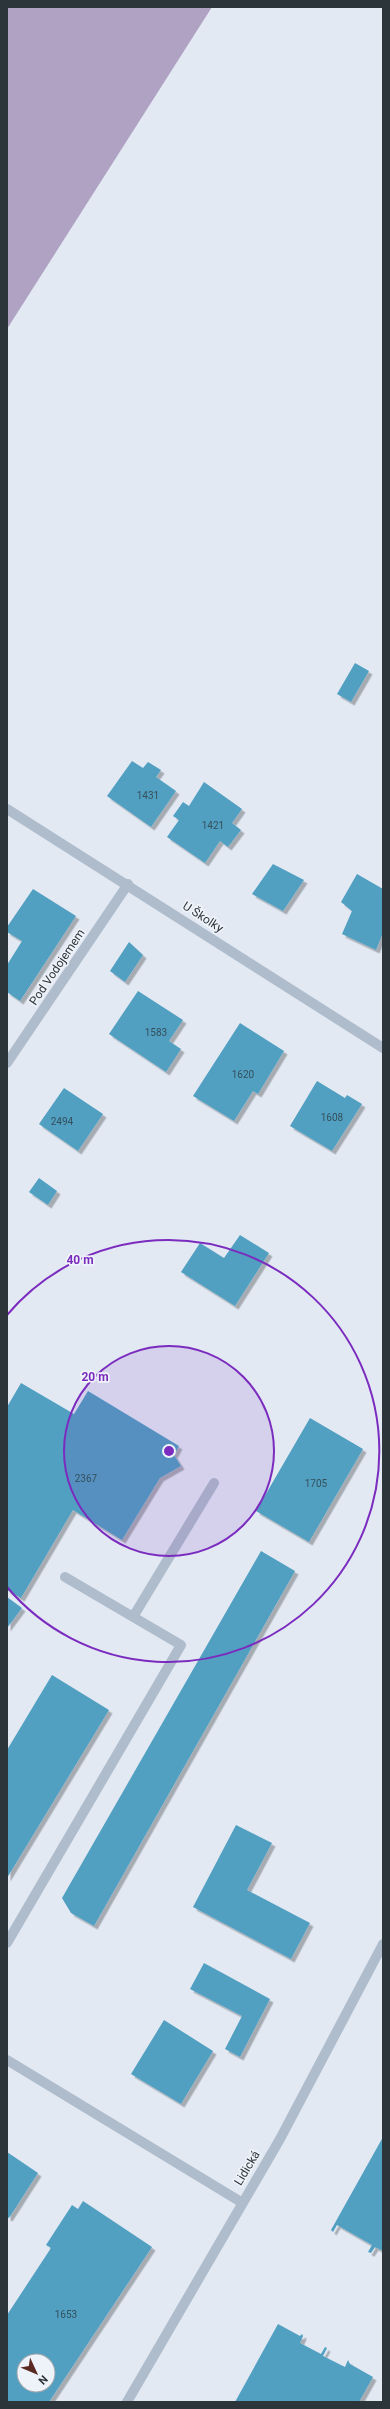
<svg xmlns="http://www.w3.org/2000/svg" width="390" height="2409" font-family="Roboto,sans-serif">
	<style>
		.green { fill: #afa2c2 }
		.building { fill: #519fc1; fill-rule: evenodd; filter: url(#shadow) }
		.lines { fill: none; stroke-linecap: round; stroke-linejoin: round }
		.service { stroke: #aebccb; stroke-width: 10 }
		.minor { stroke: #aebccb; stroke-width: 10 }
		.tertiary { stroke: #aebccb; stroke-width: 10 }
		.ring { fill: none; stroke: #7b2cbf; stroke-width: 2 }
		.labels { text-anchor: middle; dominant-baseline: central; stroke-width: 3.5; stroke-linejoin: round; paint-order: stroke }
		.number-label { font-size: 10px; fill: #35505c }
		.street-label { font-size: 12px; fill: #2c353a; stroke: #eef3fa }
		.centre { fill: #7b2cbf; stroke: #eef3fa; stroke-width: 2 }
		.ring-label { font-size: 12px; text-anchor: middle; font-weight: bold; fill: #7b2cbf; stroke: #eef3fa; stroke-width: 3.5; stroke-linejoin: round; paint-order: stroke }
	</style>
	<defs>
		<filter id="shadow"><feDropShadow dx="3.5" dy="3.5" stdDeviation="0" flood-color="#0004"/></filter>
	</defs>
	<rect width="100%" height="100%" fill="#e2e9f3"/>
	<path class="green" d="M 7,7 L 212,7 L 7,329 Z"/>
	<path class="building" d="M 355,663 L 369,671 L 351,702 L 337,694 Z
		M 132,761 L 143,768 L 148,762 L 161,770 L 156,777 L 176,791 L 151,827 L 107,796 Z
		M 204,782 L 242,809 L 232,823 L 241,830 L 228,847 L 220,841 L 205,863 L 167,837 L 179,820 L 173,816 L 183,802 L 189,806 Z
		M 273,864 L 304,880 L 283,911 L 252,894 Z
		M 357,874 L 383,889 L 383,933 L 376,950 L 342,934 L 352,911 L 341,902 Z
		M 33,889 L 76,916 L 20,1001 L 7,992 L 7,965 L 22,941 L 7,932 L 7,927 Z
		M 129,942 L 143,955 L 125,982 L 110,971 Z
		M 138,991 L 183,1020 L 169,1041 L 181,1049 L 166,1072 L 109,1034 Z
		M 240,1023 L 284,1051 L 258,1094 L 253,1091 L 234,1121 L 193,1096 Z
		M 317,1081 L 345,1098 L 347,1095 L 362,1104 L 332,1151 L 290,1126 Z
		M 64,1088 L 103,1114 L 78,1151 L 39,1124 Z
		M 39,1178 L 57,1191 L 48,1205 L 29,1192 Z
		M 240,1235 L 269,1253 L 235,1306 L 181,1272 L 200,1243 L 224,1258 Z
		M 21,1383 L 74,1414 L 88,1391 L 179,1446 L 174,1455 L 181,1466 L 160,1478 L 122,1540 L 73,1510 L 21,1598 L 7,1590 L 7,1407 Z
		M 310,1418 L 363,1449 L 309,1542 L 256,1511 Z
		M 261,1551 L 295,1571 L 94,1926 L 71,1913 L 62,1898 Z
		M 7,1597 L 22,1608 L 7,1628 Z
		M 52,1675 L 109,1710 L 7,1878 L 7,1750 Z
		M 236,1825 L 272,1843 L 247,1890 L 310,1923 L 291,1959 L 193,1907 Z
		M 204,1963 L 270,1999 L 240,2057 L 225,2049 L 242,2016 L 190,1989 Z
		M 164,2020 L 213,2051 L 181,2104 L 131,2074 Z
		M 383,2137 L 383,2251 L 375,2247 L 371,2253 L 368,2252 L 372,2245 L 337,2225 L 333,2232 L 331,2230 Z
		M 7,2152 L 38,2173 L 9,2218 L 7,2217 Z
		M 83,2201 L 152,2247 L 49,2402 L 7,2402 L 7,2315 L 51,2248 L 46,2245 L 72,2205 L 78,2209 ZM 24,2361 L 48,2361 L 48,2385 L 24,2385 Z
		M 278,2324 L 300,2336 L 302,2334 L 303,2336 L 300,2343 L 321,2354 L 325,2347 L 327,2348 L 323,2356 L 345,2367 L 348,2360 L 350,2364 L 373,2377 L 359,2402 L 235,2402 Z"/>
	<g class="lines">
		<path class="service" d="M 133,1617 L 214,1483
			M 7,1943 L 181,1645 L 65,1577
			M 7,2060 L 241,2202"/>
		<path class="minor" d="M 7,809 L 383,1048
			M 7,1063 L 128,884"/>
		<path class="tertiary" d="M 127,2402 L 280,2139 L 383,1944"/>
	</g>
	<circle cx="169" cy="1451" r="105" fill="#7b2cbf" fill-opacity=".12"/>
	<g class="ring">
		<circle cx="169" cy="1451" r="105"/>
		<path d="M7 1315A211 211 0 1 1 7 1587"/>
	</g>
	<g class="labels">
		<g class="number-label">
			<text x="148" y="795">1431</text>
			<text x="213" y="825">1421</text>
			<text x="156" y="1032">1583</text>
			<text x="243" y="1074">1620</text>
			<text x="332" y="1117">1608</text>
			<text x="62" y="1121">2494</text>
			<text x="86" y="1478">2367</text>
			<text x="316" y="1483">1705</text>
			<text x="66" y="2314">1653</text>
		</g>
		<g class="street-label">
			<text transform="translate(203 917) rotate(33)">U Školky</text>
			<text transform="translate(57 967) rotate(-56)">Pod Vodojemem</text>
			<text transform="translate(247 2168) rotate(-59)">Lidická</text>
		</g>
	</g>
	<circle cx="169" cy="1451" r="6" class="centre"/>
	<g class="ring-label">
		<text x="80" y="1264">40 m</text>
		<text x="95" y="1381">20 m</text>
	</g>
	<rect width="390" height="2409" fill="none" stroke="#2c353a" stroke-width="16"/>
	<g transform="translate(36 2373) rotate(134)"><circle r="19" fill="#eef3fa" stroke="#a0a7ad"/>
	<path d="M0-3L7 15L0 10L-7 15Z" fill="#5a2922"/>
	<text y="-6" font-size="11" font-weight="bold" text-anchor="middle" fill="#2c353a">N</text>
	</g>
</svg>
